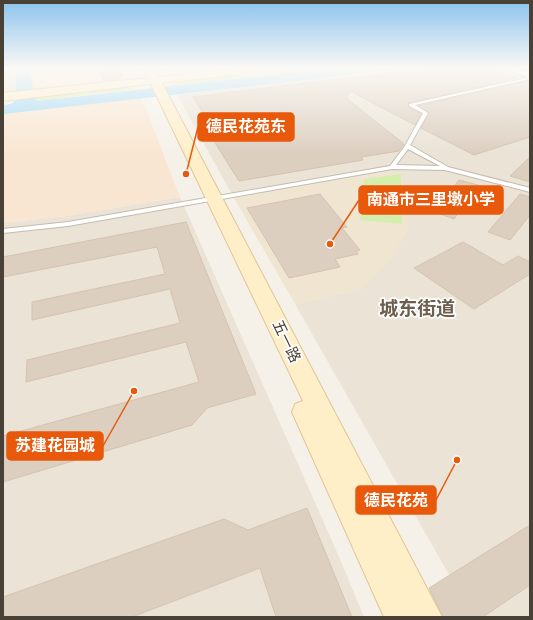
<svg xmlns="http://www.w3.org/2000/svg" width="533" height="620" font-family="'PT Sans Narrow','Noto Sans SC',sans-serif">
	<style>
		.residential { fill: #eae3d6 }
		.commercial { fill: #f9e6d2 }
		.education { fill: #f0e5d1 }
		.green { fill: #d5eeae }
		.water { fill: #9fd9f8 }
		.building { fill: #dccfc0; stroke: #d4c3af }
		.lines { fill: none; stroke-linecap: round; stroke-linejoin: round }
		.lane-casing { stroke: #c5bbad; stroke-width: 2 }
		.street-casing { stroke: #c5bbad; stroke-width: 2 }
		.secondary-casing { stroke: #ddc696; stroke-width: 2 }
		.lane { fill: #fff; fill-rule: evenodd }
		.street { fill: #fff; fill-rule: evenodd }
		.secondary { fill: #ffefc9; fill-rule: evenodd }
		.labels { text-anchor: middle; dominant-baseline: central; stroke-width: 3.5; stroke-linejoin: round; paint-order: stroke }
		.street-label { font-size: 15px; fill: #4a4136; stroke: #fff }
		.district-label { font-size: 19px; font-weight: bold; fill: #6e5e4c; stroke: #fff }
		.leader { fill: none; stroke: #e8590c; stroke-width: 1.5 }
		.callout-dot { fill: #e8590c; stroke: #fff; stroke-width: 1.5 }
		.callout { fill: #e8590c; stroke: #e8590c; stroke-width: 1.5 }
		.callout-label { font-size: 16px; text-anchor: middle; font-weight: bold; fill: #fff }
	</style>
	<rect width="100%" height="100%" fill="#f6f1e8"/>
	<path class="residential" d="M 3,67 L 16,67 L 16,91 L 3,93 Z
		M 161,67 L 246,67 L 178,74 L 163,70 Z
		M 419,67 L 530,67 L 530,617 L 473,617 L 295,304 L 361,289 L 380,173 L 234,198 L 177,95 Z
		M 180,197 L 340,559 L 364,617 L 3,617 L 3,223 L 67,216 Z"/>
	<path class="commercial" d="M 30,67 L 125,67 L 129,76 L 123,80 L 33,90 Z
		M 141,97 L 180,197 L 67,216 L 3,223 L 3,114 Z"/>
	<path class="education" d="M 402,172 L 408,229 L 391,259 L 361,289 L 295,304 L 234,198 L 380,173 Z"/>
	<path class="green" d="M 309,67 L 341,67 L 170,86 L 179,81 L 194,79 Z
		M 124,88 L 136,89 L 38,101 L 34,98 Z
		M 401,174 L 402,224 L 360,220 L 364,179 Z"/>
	<path class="water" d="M 16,67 L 30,67 L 34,98 L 38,101 L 341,67 L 419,67 L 3,114 L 3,105 L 11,104 L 16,100 Z"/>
	<path class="building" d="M 98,67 L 118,67 L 122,76 L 116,80 L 103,81 Z
		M 438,67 L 486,67 L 518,78 L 409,103 L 408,107 L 421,114 L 415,125 L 350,91 L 346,98 L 404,144 L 399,151 L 361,157 L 363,160 L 239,181 L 207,130 L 213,129 L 193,97 Z
		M 527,81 L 530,82 L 530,137 L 474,155 L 421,128 L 429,113 L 419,106 Z
		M 530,157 L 530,182 L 510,176 Z
		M 459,180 L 478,185 L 454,219 L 435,212 Z
		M 320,194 L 347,227 L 342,228 L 360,250 L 356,251 L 358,254 L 335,259 L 340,267 L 289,278 L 247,208 Z
		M 520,194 L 530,197 L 530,215 L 510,240 L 488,232 Z
		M 186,222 L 256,394 L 207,408 L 192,425 L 3,482 L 3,436 L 199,382 L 186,342 L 26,382 L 27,360 L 180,323 L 170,289 L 32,320 L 32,302 L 165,274 L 157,247 L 3,277 L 3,257 Z
		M 463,242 L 503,265 L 518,256 L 530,262 L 530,274 L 474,309 L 414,268 Z
		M 307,508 L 352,617 L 276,617 L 260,568 L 132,617 L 3,617 L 3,597 L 224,519 L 248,530 Z
		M 530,525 L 530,585 L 483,617 L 443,617 L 429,588 Z"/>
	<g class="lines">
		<defs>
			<path id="lane" d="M 530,77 L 530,79 L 415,105 L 428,113 L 410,145 L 448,167 L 530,188 L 530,192 L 445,170 L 392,169 L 68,226 L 3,233 L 3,229 L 68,222 L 390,166 L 405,146 L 423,113 L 409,106 L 409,104 ZM 408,149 L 440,166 L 396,165 Z"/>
			<path id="street" d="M 500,67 L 511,67 L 530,73 L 530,78 Z"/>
			<path id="secondary" d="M 142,67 L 152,67 L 158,77 L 250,67 L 283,67 L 278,70 L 162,83 L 442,617 L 384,617 L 292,412 L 295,404 L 303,401 L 151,84 L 3,101 L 3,93 L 148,78 Z"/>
		</defs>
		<use href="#lane" class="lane-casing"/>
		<use href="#street" class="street-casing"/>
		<use href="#secondary" class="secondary-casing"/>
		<use href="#lane" class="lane"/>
		<use href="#street" class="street"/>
		<use href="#secondary" class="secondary"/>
	</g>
	<linearGradient id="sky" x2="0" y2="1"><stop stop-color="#8bc3ee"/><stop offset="0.44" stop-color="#fbf9f5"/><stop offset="1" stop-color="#fbf9f5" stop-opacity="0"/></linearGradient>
	<rect width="533" height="154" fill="url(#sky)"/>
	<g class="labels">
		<g class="street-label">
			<text transform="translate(287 341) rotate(64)">五一路</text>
		</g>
		<g class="district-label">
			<text x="417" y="308">城东街道</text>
		</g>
	</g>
	<path class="leader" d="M186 174L198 127M330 244L359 200M134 391L103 446M457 460L436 500"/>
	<g class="callout-dot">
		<circle cx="186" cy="174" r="4"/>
		<circle cx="330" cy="244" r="4"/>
		<circle cx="134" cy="391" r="4"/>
		<circle cx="457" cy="460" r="4"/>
	</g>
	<g class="callout">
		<rect x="198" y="113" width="96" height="28" rx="4"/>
		<rect x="359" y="186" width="144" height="28" rx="4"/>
		<rect x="7" y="432" width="96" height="28" rx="4"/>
		<rect x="356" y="486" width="80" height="28" rx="4"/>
	</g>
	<g class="callout-label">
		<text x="246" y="132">德民花苑东</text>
		<text x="431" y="205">南通市三里墩小学</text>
		<text x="55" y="451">苏建花园城</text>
		<text x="396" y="506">德民花苑</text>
	</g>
	<rect width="533" height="620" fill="none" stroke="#4a4136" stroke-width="8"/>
</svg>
